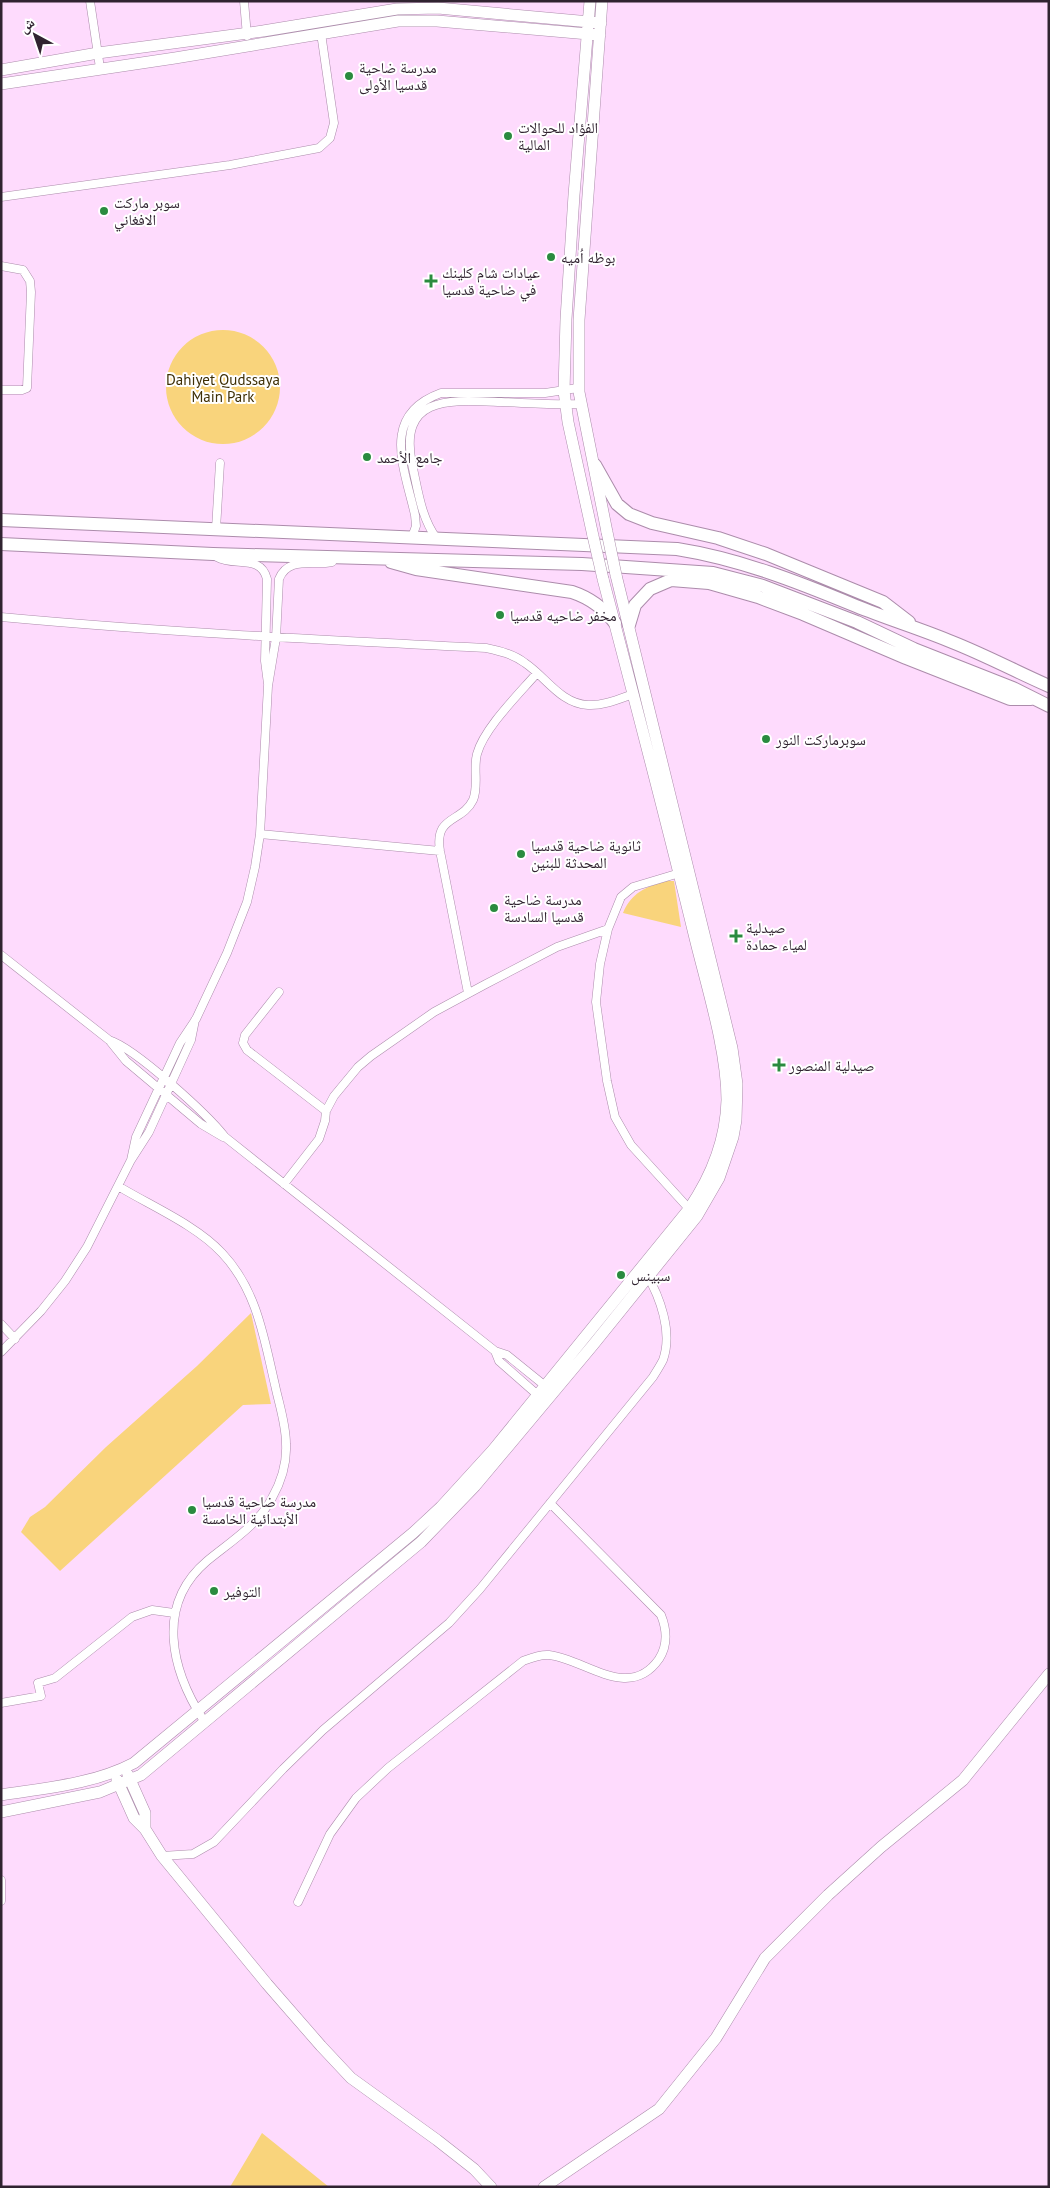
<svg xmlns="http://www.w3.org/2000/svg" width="1050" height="2188" font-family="'PT Sans','Noto Naskh Arabic',sans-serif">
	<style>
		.green { fill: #f9d47c }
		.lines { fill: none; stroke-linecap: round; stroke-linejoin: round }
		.street-casing { stroke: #ac8cab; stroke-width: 9 }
		.secondary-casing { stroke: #ac8cab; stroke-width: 12 }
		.primary-casing { stroke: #ac8cab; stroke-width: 14 }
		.street { stroke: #fff; stroke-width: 8 }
		.secondary { stroke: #fff; stroke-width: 11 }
		.primary { stroke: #fff; stroke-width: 12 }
		.secondary-bridge-casing { stroke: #ac8cab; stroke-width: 12; stroke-linecap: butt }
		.secondary-bridge { stroke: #fff; stroke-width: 11 }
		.poi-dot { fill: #2a8b3f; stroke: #fff; stroke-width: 2 }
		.labels { text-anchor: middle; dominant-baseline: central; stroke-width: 4; stroke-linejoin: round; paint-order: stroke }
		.poi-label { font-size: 15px; fill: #302330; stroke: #fff; text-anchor: start }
		.park-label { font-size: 15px; fill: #3e2f05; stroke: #fff }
	</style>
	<rect width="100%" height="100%" fill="#fedbfd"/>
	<path class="green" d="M166 387a57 57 0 1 1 114 0a57 57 0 1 1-114 0Z
		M 665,881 L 674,881 L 681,927 L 623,913 C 631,893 646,887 665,881 Z
		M 251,1313 L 271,1404 L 243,1405 L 60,1571 L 21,1532 L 30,1517 L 45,1507 L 106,1447 L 197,1366 Z
		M 262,2133 L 329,2187 L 230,2187 Z"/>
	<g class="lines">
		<defs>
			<path id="street" d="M 90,1 L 100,68
				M 244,1 L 247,36
				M 1,197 L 230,165 L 319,148 L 330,138 L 334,123 L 321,33
				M 1,266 L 23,270 L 30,281 L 31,292 L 27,388 L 22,390 L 1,390
				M 216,529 L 220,463
				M 412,537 L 416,526 L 415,515 C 404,467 380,415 441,393 L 545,393 L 578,388
				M 437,539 C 421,518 418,490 412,464 C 398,394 452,400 501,402 C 528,403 555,405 581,404
				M 217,557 C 234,567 261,554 267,579 L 265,661 L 268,684
				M 1,617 C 162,632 324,640 486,648 C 500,651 513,654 525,663 C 546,677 561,704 588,705 C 603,706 619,699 633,694
				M 260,834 L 440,851
				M 683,872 L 633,887 L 621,897 L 608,929 L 600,964 L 596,1002 L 607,1081 L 615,1117 L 631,1145 L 692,1212
				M 1,955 L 109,1040 L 126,1061 L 201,1124 L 223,1137
				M 279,992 L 245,1035 L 243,1043 L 247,1050 L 326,1111
				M 468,993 L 440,851 C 434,815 462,823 473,800 C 479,786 473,768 477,754 C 484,728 519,694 537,673
				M 109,1040 C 135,1048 208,1115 225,1137 L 495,1351 L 507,1355 L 549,1389
				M 131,1160 L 136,1137 L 180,1043 L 196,1019 L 227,953 L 247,902 L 255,867 L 260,834 L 268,686 L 276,638 L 279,579 C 288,556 313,566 332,562
				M 284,1184 L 319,1139 L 325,1121 L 326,1111 L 334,1096 L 358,1067 L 371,1056 L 434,1012 L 484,985 L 557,947 L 608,929
				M 118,1186 C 151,1206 196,1225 222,1253 C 257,1290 264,1338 275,1385 C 279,1404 286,1424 286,1444 C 287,1463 281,1482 272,1498 C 258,1525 230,1542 207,1561 C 155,1605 171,1670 204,1721
				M 1,1324 L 15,1339
				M 495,1351 L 499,1361 L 540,1397
				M 1,1352 L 41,1311 L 65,1281 L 87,1247 L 131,1160 L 149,1132 L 191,1040 L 195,1020
				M 1,1703 L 41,1696 L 38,1683 L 55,1678 L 132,1617 L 152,1610 L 174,1613
				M 162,1856 L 193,1854 L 214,1842 L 283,1769 L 323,1730 L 449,1623 L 480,1589 L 653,1377 C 656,1372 660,1366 663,1360 C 673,1332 660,1297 646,1273
				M 1,1880 L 1,1901
				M 298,1902 L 330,1834 L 356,1798 L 388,1768 L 523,1661 C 531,1658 540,1654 549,1655 C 585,1659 629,1702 659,1659 C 668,1645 667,1630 661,1615 L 550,1503"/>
			<path id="secondary" d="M 590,1 L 574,195 L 566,319 L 564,391 L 568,422 L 593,536
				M 602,1 L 579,320 L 579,392 L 607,532
				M 1,70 L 98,53 L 263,31 L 397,9 L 438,8 L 601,23
				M 1,84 L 175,58 L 398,21 L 437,21 L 600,35
				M 128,1775 L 145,1813 L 145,1829
				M 117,1780 L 134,1818 L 145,1829 L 162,1856 L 267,1984 L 321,2046 L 351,2078 L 437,2140 L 474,2169 L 491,2187
				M 1,1795 C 46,1788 94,1784 134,1763 L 413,1533 L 441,1507 L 493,1450 L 689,1209 C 711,1177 726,1140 727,1100 C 727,1049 706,984 694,934 C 665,815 634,697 603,579
				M 1,1812 L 100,1792 L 141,1775 L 421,1542 L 475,1486 L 593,1345 L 697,1216 L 719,1178 L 733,1137 L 736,1120 L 737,1084 L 732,1048 L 616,575
				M 544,2187 L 659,2109 L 716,2038 L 765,1958 L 828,1895 L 881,1847 L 963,1780 L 1049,1674"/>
			<path id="primary" d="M 595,465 L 617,504 L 629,514 L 652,523 L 718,538 L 766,554 L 883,602 L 909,622
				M 1,520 L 677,549 C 740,559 798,582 856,606 C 888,619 921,629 952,642 C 985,655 1017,672 1049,686
				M 1,544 L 213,554 L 582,564 L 713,573 L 763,586 L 857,622 L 914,649 L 1013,688 L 1049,706
				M 391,562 L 416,569 L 572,592 C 590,598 603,607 615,623
				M 629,625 L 635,605 L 650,589 L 671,580 L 709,583 L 758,597 L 803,614 L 906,658 L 1010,699 L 1031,699"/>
		</defs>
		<use href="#street" class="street-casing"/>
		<use href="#secondary" class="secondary-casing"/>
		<use href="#primary" class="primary-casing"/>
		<use href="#street" class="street"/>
		<use href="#secondary" class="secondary"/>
		<use href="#primary" class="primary"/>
		<defs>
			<path id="secondary-bridge" d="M 607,532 L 616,575
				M 593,536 L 603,579"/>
		</defs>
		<use href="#secondary-bridge" class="secondary-bridge-casing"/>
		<use href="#secondary-bridge" class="secondary-bridge"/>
	</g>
	<g class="poi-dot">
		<circle cx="349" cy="76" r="5"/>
		<circle cx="508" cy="136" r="5"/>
		<circle cx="104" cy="211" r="5"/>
		<circle cx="551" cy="257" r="5"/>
		<path d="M428.5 273.5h5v5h5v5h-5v5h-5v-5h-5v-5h5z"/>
		<circle cx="367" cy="457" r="5"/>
		<circle cx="500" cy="615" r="5"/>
		<circle cx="766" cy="739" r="5"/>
		<circle cx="521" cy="854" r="5"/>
		<circle cx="494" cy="908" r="5"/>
		<path d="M733.5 928.5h5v5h5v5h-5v5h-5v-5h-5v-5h5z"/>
		<path d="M776.5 1057.5h5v5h5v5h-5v5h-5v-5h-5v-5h5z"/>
		<circle cx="621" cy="1275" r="5"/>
		<circle cx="192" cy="1510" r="5"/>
		<circle cx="214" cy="1591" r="5"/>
	</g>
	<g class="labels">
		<g class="poi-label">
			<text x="359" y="67">مدرسة ضاحية<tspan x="359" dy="17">قدسيا الأولى</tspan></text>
			<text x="518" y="127">الفؤاد للحوالات<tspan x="518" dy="17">المالية</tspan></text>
			<text x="114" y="202">سوبر ماركت<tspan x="114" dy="17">الافغاني</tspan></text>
			<text x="561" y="257">بوظه اُميه</text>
			<text x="442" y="272">عيادات شام كلينك<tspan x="442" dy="17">في ضاحية قدسيا</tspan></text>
			<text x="377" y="457">جامع الأحمد</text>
			<text x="510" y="615">مخفر ضاحيه قدسيا</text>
			<text x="776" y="739">سوبرماركت النور</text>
			<text x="531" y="845">ثانوية ضاحية قدسيا<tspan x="531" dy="17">المحدثة للبنين</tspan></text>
			<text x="504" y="899">مدرسة ضاحية<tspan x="504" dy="17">قدسيا السادسة</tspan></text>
			<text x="746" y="927">صيدلية<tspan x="746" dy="17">لمياء حمادة</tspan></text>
			<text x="789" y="1065">صيدلية المنصور</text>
			<text x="631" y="1275">سبينس</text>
			<text x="202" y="1501">مدرسة ضاحية قدسيا<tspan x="202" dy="17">الأبتدائية الخامسة</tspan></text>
			<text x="224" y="1591">التوفير</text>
		</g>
		<g class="park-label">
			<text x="223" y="379">Dahiyet Qudssaya<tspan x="223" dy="17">Main Park</tspan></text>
		</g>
	</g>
	<rect width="1050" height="2188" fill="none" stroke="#302330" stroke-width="5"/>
	<g transform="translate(35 35) rotate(320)" stroke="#ffffff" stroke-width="4" paint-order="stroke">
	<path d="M0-4L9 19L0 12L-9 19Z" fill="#302330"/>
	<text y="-8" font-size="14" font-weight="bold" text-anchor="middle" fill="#302330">ش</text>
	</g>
</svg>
